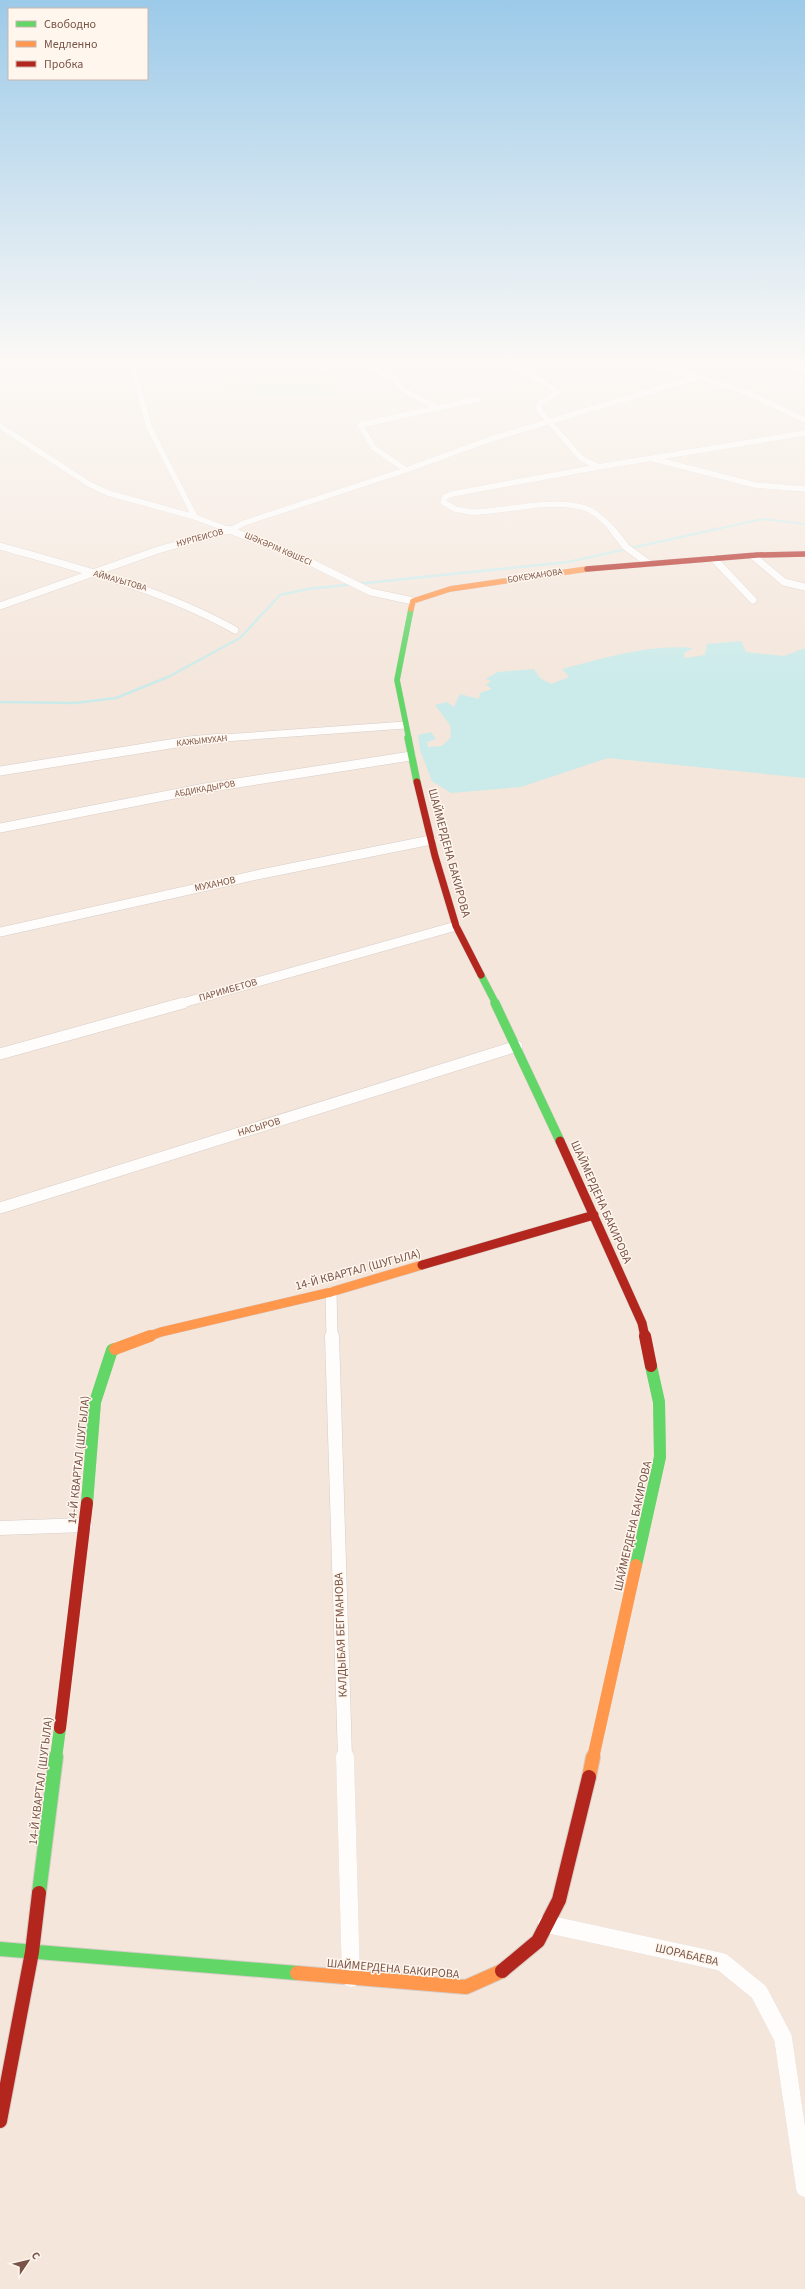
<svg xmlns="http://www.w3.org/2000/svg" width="805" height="2289" font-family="'Source Sans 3',sans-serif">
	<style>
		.residential { fill: #f4e6db }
		.green { fill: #e6efd4 }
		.water { fill: #cbebea }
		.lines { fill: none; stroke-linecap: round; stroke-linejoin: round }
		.stream-far1 { stroke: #cbebea; stroke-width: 2 }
		.stream { stroke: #cbebea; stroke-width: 2.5 }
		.street-far5-casing { stroke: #d7cdc8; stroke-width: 6 }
		.street-far4-casing { stroke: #d7cdc8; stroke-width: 8 }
		.street-far3-casing { stroke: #d7cdc8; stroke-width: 10 }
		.street-far2-casing { stroke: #d7cdc8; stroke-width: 12 }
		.street-far1-casing { stroke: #d7cdc8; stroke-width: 15 }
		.street-casing { stroke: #d7cdc8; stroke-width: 18 }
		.fast-far4-casing { stroke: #d8cdc8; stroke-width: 6 }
		.fast-far3-casing { stroke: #d8cdc8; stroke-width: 8 }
		.fast-far2-casing { stroke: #d8cdc8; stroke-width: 10 }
		.fast-far1-casing { stroke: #d8cdc8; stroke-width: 12 }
		.fast-casing { stroke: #d8cdc8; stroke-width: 16 }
		.slow-far3-casing { stroke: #d8cdc8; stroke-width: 6 }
		.slow-far2-casing { stroke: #d8cdc8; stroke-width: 10 }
		.slow-far1-casing { stroke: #d8cdc8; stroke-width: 12 }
		.slow-casing { stroke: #d8cdc8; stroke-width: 16 }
		.jam-far4-casing { stroke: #d8cdc8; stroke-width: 6 }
		.jam-far3-casing { stroke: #d8cdc8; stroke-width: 8 }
		.jam-far2-casing { stroke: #d8cdc8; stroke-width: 10 }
		.jam-far1-casing { stroke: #d8cdc8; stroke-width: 12 }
		.jam-casing { stroke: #d8cdc8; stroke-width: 16 }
		.street-far5 { stroke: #fefdfc; stroke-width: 5.5 }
		.street-far4 { stroke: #fefdfc; stroke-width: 7 }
		.street-far3 { stroke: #fefdfc; stroke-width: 9 }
		.street-far2 { stroke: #fefdfc; stroke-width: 11 }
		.street-far1 { stroke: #fefdfc; stroke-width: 14 }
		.street { stroke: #fefdfc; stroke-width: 18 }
		.fast-far4 { stroke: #63d668; stroke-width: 5.5 }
		.fast-far3 { stroke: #63d668; stroke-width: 7 }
		.fast-far2 { stroke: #63d668; stroke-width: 9 }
		.fast-far1 { stroke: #63d668; stroke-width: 12 }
		.fast { stroke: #63d668; stroke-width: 14 }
		.slow-far3 { stroke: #ff974d; stroke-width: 5.5 }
		.slow-far2 { stroke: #ff974d; stroke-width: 9 }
		.slow-far1 { stroke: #ff974d; stroke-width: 12 }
		.slow { stroke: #ff974d; stroke-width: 14 }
		.jam-far4 { stroke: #b3261e; stroke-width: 5.5 }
		.jam-far3 { stroke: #b3261e; stroke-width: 7 }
		.jam-far2 { stroke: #b3261e; stroke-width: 9 }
		.jam-far1 { stroke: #b3261e; stroke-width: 12 }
		.jam { stroke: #b3261e; stroke-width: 14 }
		.labels { text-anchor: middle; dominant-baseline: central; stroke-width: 3; stroke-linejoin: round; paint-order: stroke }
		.far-street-label { font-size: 9px; fill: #7a5448; stroke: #fff6ed }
		.street-label { font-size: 10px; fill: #7a5448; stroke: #fff6ed }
		.near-street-label { font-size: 12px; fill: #7a5448; stroke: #fff6ed }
	</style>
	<rect width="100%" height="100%" fill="#f8f2eb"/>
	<path class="residential" d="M 0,364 L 805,364 L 805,2289 L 0,2289 Z"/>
	<path class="green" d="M 171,364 L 324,364 L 336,395 L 255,396 Z"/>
	<path class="water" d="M 741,641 L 746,652 L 784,656 L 805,648 L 805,778 L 608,758 L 521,787 L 451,793 L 432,781 L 420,750 L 418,735 L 431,732 L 436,739 L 427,742 L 428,747 L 442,746 L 451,737 L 450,725 L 435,705 L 447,702 L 454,707 L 460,694 L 479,699 L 480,693 L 492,689 L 486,685 L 491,681 L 486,679 L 498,672 L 534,669 L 540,678 L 551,684 L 569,677 L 562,669 C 605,658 649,644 693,648 L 684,653 L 685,658 L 705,655 L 707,644 Z"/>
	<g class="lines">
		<path class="stream-far1" d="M 712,530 L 763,519 L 805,524"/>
		<path class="stream" d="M 0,702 L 75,703 L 116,698 L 168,677 L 240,638 L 280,595 L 308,589 L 568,562 L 717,529"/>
		<defs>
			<path id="street-far5" d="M 135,364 L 134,371 L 149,427 L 195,517
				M 366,364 L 394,379 L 404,390 L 438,408
				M 513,364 L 558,392 L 539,404 L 539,410 L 581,458 L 598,467 L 805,433
				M 647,364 L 709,380 L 748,393 L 805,420
				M 778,364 L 805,369
				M 0,426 L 89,484 L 108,493 L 195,517 L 229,530
				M 654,459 L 755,485 L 805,489
				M 598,467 L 452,494 L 445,497 L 443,502 L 455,509 L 471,512 C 505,512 558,496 590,510 C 599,515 606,522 613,530
				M 406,470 L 374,448 L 360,425 L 478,399
				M 231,530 L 244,523 L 406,470 L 491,439 L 698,377"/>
			<path id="street-far4" d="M 227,529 L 302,558 L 371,592 L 413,601
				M 612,529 L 626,547 L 648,563
				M 0,546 C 81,569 161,589 235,630
				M 753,556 L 784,582 L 805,587
				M 713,558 L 753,600
				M 0,606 L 158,550 L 233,529
				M 210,739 L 405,725"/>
			<path id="street-far3" d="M 0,771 L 189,741 L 223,738
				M 0,828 L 205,788 L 411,756
				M 0,932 L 261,874 L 431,840
				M 179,1004 L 456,926"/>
			<path id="street-far2" d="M 0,1054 L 183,1003
				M 0,1208 L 517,1046
				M 331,1292 L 332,1337"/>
			<path id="street-far1" d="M 332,1336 L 345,1758
				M 0,1528 L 85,1525"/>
			<path id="street" d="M 345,1757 L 351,1978
				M 547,1924 L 722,1962 L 759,1992 L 783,2038 L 805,2188"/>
			<path id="fast-far4" d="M 409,739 L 397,680 L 411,609"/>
			<path id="fast-far3" d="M 408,738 L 417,782
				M 481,975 L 496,1004"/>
			<path id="fast-far2" d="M 495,1003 L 560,1141"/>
			<path id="fast-far1" d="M 87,1503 L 95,1402 L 112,1350 L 115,1349
				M 636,1565 L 660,1457 L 659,1402 L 651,1366
				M 56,1758 L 60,1728"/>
			<path id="fast" d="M 39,1893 L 56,1757
				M 0,1949 L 297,1973"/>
			<path id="slow-far3" d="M 411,609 L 413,601 L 450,589 L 587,569"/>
			<path id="slow-far2" d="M 147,1337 L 161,1332 L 331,1292 L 422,1265"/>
			<path id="slow-far1" d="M 115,1349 L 150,1336
				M 593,1758 L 636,1565"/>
			<path id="slow" d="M 589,1777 L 593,1757
				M 297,1973 L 466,1987 L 502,1971"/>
			<path id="jam-far4" d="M 587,569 L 757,555 L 805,554"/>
			<path id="jam-far3" d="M 417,782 L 435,856 L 456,926 L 481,975"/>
			<path id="jam-far2" d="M 560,1141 L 642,1323 L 645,1337
				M 422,1265 L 594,1215"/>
			<path id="jam-far1" d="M 645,1336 L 651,1366
				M 60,1728 L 87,1503"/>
			<path id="jam" d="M 502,1971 L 538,1941 L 559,1900 L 589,1777
				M 0,2121 L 32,1952 L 39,1893"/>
		</defs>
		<use href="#street-far5" class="street-far5-casing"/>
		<use href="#street-far4" class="street-far4-casing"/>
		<use href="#street-far3" class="street-far3-casing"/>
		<use href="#street-far2" class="street-far2-casing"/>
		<use href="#street-far1" class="street-far1-casing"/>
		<use href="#street" class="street-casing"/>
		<use href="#fast-far4" class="fast-far4-casing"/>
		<use href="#fast-far3" class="fast-far3-casing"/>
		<use href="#fast-far2" class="fast-far2-casing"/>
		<use href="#fast-far1" class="fast-far1-casing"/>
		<use href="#fast" class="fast-casing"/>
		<use href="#slow-far3" class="slow-far3-casing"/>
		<use href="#slow-far2" class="slow-far2-casing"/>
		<use href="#slow-far1" class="slow-far1-casing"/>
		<use href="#slow" class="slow-casing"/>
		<use href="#jam-far4" class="jam-far4-casing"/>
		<use href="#jam-far3" class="jam-far3-casing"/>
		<use href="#jam-far2" class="jam-far2-casing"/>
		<use href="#jam-far1" class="jam-far1-casing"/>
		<use href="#jam" class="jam-casing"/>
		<use href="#street-far5" class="street-far5"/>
		<use href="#street-far4" class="street-far4"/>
		<use href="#street-far3" class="street-far3"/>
		<use href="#street-far2" class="street-far2"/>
		<use href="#street-far1" class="street-far1"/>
		<use href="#street" class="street"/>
		<use href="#fast-far4" class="fast-far4"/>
		<use href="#fast-far3" class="fast-far3"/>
		<use href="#fast-far2" class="fast-far2"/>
		<use href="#fast-far1" class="fast-far1"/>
		<use href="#fast" class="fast"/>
		<use href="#slow-far3" class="slow-far3"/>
		<use href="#slow-far2" class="slow-far2"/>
		<use href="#slow-far1" class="slow-far1"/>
		<use href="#slow" class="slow"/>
		<use href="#jam-far4" class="jam-far4"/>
		<use href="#jam-far3" class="jam-far3"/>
		<use href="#jam-far2" class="jam-far2"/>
		<use href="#jam-far1" class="jam-far1"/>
		<use href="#jam" class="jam"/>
	</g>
	<linearGradient id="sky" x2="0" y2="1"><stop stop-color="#9ccae9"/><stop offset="0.53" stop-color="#fcf9f6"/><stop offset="1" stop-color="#fcf9f6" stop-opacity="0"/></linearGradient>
	<rect width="805" height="684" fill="url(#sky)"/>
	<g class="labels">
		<g class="far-street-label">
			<text transform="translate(200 538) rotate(-15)">НУРПЕИСОВ</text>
			<text transform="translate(278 549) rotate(23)">ШӘКӘРІМ КӨШЕСІ</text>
			<text transform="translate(535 576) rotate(-9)">БОКЕЖАНОВА</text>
			<text transform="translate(120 581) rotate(16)">АЙМАУЫТОВА</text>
			<text transform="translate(202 741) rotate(-6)">КАЖЫМУХАН</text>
			<text transform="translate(205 789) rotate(-10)">АБДИКАДЫРОВ</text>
		</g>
		<g class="street-label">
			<text transform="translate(215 884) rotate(-12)">МУХАНОВ</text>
			<text transform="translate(228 990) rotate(-16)">ПАРИМБЕТОВ</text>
			<text transform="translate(259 1127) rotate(-17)">НАСЫРОВ</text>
		</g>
		<g class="near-street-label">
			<text transform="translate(449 853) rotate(75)">ШАЙМЕРДЕНА БАКИРОВА</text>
			<text transform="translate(601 1202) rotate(66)">ШАЙМЕРДЕНА БАКИРОВА</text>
			<text transform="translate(358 1270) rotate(-15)">14-Й КВАРТАЛ (ШУГЫЛА)</text>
			<text transform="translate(79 1460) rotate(-84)">14-Й КВАРТАЛ (ШУГЫЛА)</text>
			<text transform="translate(633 1526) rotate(-77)">ШАЙМЕРДЕНА БАКИРОВА</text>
			<text transform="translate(341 1635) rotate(-92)">КАЛДЫБАЯ БЕГМАНОВА</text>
			<text transform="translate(41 1781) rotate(-83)">14-Й КВАРТАЛ (ШУГЫЛА)</text>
			<text transform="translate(687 1955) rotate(13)">ШОРАБАЕВА</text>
			<text transform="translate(393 1969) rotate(5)">ШАЙМЕРДЕНА БАКИРОВА</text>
		</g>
	</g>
	<rect x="8" y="8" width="140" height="72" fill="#fff6ed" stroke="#cab5ab"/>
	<rect x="16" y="21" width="20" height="6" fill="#63d668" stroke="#cab5ab"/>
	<text x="44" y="28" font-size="12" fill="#7a5448">Свободно</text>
	<rect x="16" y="41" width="20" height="6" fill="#ff974d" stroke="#cab5ab"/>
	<text x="44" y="48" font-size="12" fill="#7a5448">Медленно</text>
	<rect x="16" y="61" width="20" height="6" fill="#b3261e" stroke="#cab5ab"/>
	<text x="44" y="68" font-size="12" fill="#7a5448">Пробка</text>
	<g transform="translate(28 2261) rotate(55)" stroke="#fff6ed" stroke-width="3" paint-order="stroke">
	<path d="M0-3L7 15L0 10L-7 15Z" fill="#7a5448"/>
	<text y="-6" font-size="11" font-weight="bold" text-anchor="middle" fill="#7a5448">С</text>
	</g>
</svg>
